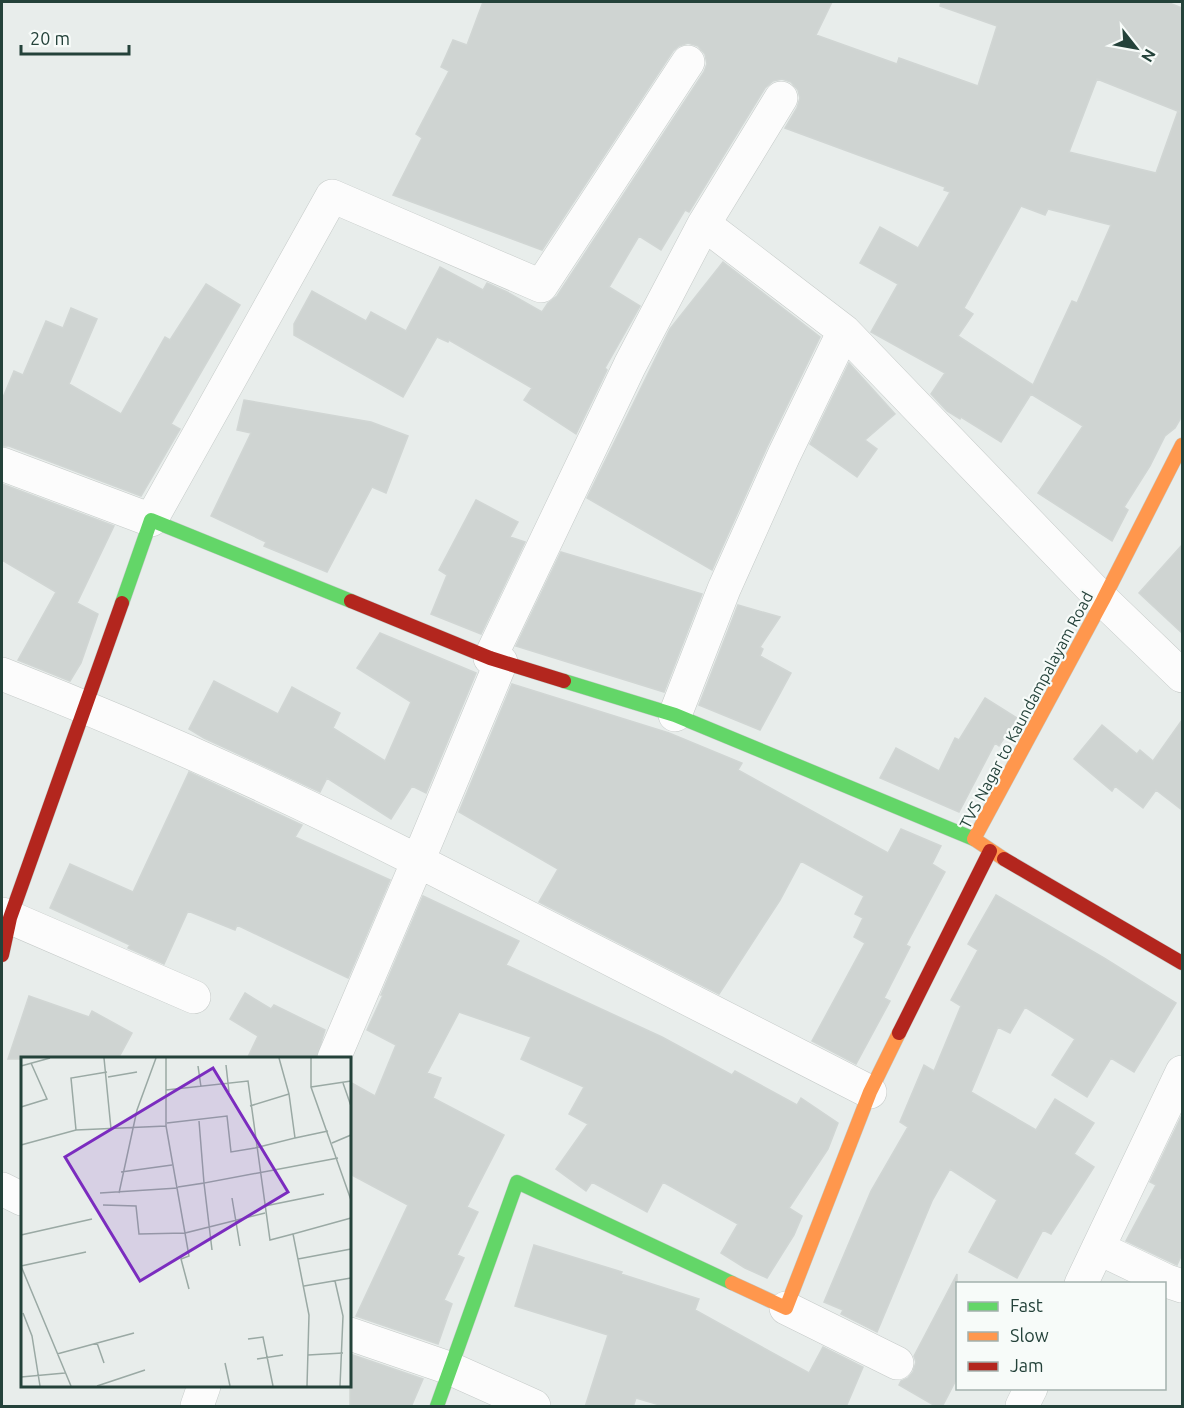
<svg xmlns="http://www.w3.org/2000/svg" width="1184" height="1408" font-family="Ubuntu,sans-serif">
	<style>
		.building { fill: #cfd4d2; stroke: #d1d6d4; stroke-width: 1.5; fill-rule: evenodd }
		.lines { fill: none; stroke-linecap: round; stroke-linejoin: round }
		.street-casing { stroke: #c5cac8; stroke-width: 34 }
		.fast-casing { stroke: #c3cbc8; stroke-width: 15 }
		.slow-casing { stroke: #c3cbc8; stroke-width: 15 }
		.jam-casing { stroke: #c3cbc8; stroke-width: 15 }
		.street { stroke: #fcfcfc; stroke-width: 33 }
		.fast { stroke: #63d668; stroke-width: 14 }
		.slow { stroke: #ff974d; stroke-width: 14 }
		.jam { stroke: #b3261e; stroke-width: 14 }
		.labels { text-anchor: middle; dominant-baseline: central; stroke-width: 4.5; stroke-linejoin: round; paint-order: stroke }
		.street-label { font-size: 16px; fill: #24423a; stroke: #f7fbf9 }
		.inset-road { fill: none; stroke: #9aa9a4; stroke-width: 1.5 }
		.view { fill: #7b2cbf; fill-opacity: 0.15; stroke: #7b2cbf; stroke-width: 3 }
		.inset-edge { fill: none; stroke: #24423a; stroke-width: 3 }
	</style>
	<rect width="100%" height="100%" fill="#e8edeb"/>
	<path class="building" d="M 483,2 L 832,2 L 816,35 L 897,64 L 899,58 L 978,86 L 997,26 L 940,6 L 941,2 L 1167,2 L 1182,8 L 1182,416 L 1175,428 L 1165,436 L 1150,466 L 1124,507 L 1128,510 L 1112,541 L 1038,493 L 1083,426 L 1031,394 L 1001,442 L 961,417 L 960,419 L 947,411 L 931,394 L 945,373 L 871,332 L 898,284 L 860,263 L 880,227 L 918,248 L 950,192 L 944,190 L 945,187 L 785,128 L 797,108 L 800,98 L 798,90 L 791,82 L 782,79 L 773,81 L 765,88 L 689,212 L 685,210 L 661,250 L 639,236 L 609,287 L 640,306 L 605,368 L 607,370 L 576,434 L 524,400 L 532,388 L 449,340 L 448,342 L 437,337 L 403,397 L 294,335 L 294,324 L 312,291 L 366,321 L 371,312 L 406,331 L 440,267 L 483,290 L 487,283 L 507,292 L 542,312 L 548,303 L 557,296 L 704,72 L 707,64 L 705,54 L 698,46 L 688,43 L 679,46 L 673,51 L 542,250 L 393,195 L 422,138 L 416,134 L 449,71 L 441,67 L 453,40 L 467,45 ZM 1097,79 L 1180,112 L 1178,111 L 1156,173 L 1069,152 ZM 1021,206 L 1045,215 L 1048,209 L 1111,225 L 1077,303 L 1072,301 L 1033,385 L 958,336 L 973,314 L 964,308 Z
		M 723,262 L 820,337 L 767,447 L 712,570 L 587,498 L 670,329 Z
		M 206,284 L 240,305 L 171,424 L 180,429 L 141,496 L 9,446 L 2,446 L 2,400 L 14,371 L 23,375 L 46,321 L 63,328 L 71,308 L 97,319 L 69,384 L 121,414 L 165,337 L 170,340 Z
		M 849,363 L 895,414 L 865,440 L 877,449 L 857,477 L 810,444 Z
		M 244,400 L 371,422 L 408,436 L 386,493 L 372,487 L 327,572 L 264,546 L 266,542 L 211,516 L 251,433 L 237,430 Z
		M 2,484 L 114,526 L 77,603 L 98,614 L 81,663 L 70,681 L 18,660 L 56,592 L 2,560 Z
		M 476,500 L 518,522 L 510,537 L 525,542 L 481,634 L 431,614 L 447,575 L 439,570 Z
		M 1182,545 L 1182,633 L 1139,593 Z
		M 561,552 L 702,594 L 664,692 L 516,646 Z
		M 738,605 L 780,617 L 760,647 L 763,649 L 760,656 L 791,673 L 760,730 L 699,705 Z
		M 380,633 L 476,673 L 426,793 L 412,786 L 391,819 L 327,778 L 320,792 L 204,738 L 189,729 L 214,681 L 278,714 L 292,687 L 340,713 L 333,728 L 385,761 L 411,702 L 357,668 Z
		M 512,684 L 669,733 L 742,763 L 738,770 L 888,853 L 901,829 L 941,846 L 932,864 L 945,872 L 906,945 L 910,947 L 884,998 L 890,1001 L 856,1064 L 812,1041 L 865,943 L 854,937 L 863,918 L 855,914 L 864,896 L 801,861 L 780,900 L 719,994 L 539,902 L 558,869 L 459,812 Z
		M 985,698 L 1017,718 L 999,746 L 995,743 L 959,812 L 880,778 L 896,748 L 939,771 L 955,738 L 959,740 Z
		M 1182,720 L 1182,810 L 1156,790 L 1143,808 L 1115,786 L 1112,791 L 1074,759 L 1102,725 L 1137,754 L 1140,750 L 1153,761 Z
		M 189,772 L 302,825 L 295,837 L 390,880 L 348,978 L 237,925 L 235,930 L 188,911 L 164,964 L 128,948 L 130,945 L 50,908 L 70,864 L 133,892 Z
		M 996,895 L 1104,958 L 1176,1003 L 1134,1072 L 1111,1058 L 1087,1097 L 1052,1075 L 1075,1039 L 1025,1007 L 1010,1033 L 998,1027 L 971,1092 L 1036,1130 L 1055,1099 L 1094,1123 L 1074,1154 L 1094,1167 L 1051,1234 L 1043,1230 L 1017,1278 L 969,1252 L 997,1200 L 950,1169 L 932,1201 L 877,1332 L 841,1314 L 843,1310 L 824,1302 L 871,1191 L 908,1127 L 900,1122 L 924,1065 L 934,1071 L 961,1006 L 951,1000 L 978,950 L 968,944 Z
		M 423,896 L 519,941 L 506,965 L 662,1037 L 732,1075 L 735,1071 L 797,1105 L 801,1098 L 838,1123 L 828,1149 L 789,1208 L 802,1216 L 794,1235 L 767,1278 L 745,1268 L 721,1253 L 738,1224 L 663,1182 L 647,1212 L 592,1182 L 586,1191 L 556,1169 L 588,1124 L 569,1114 L 584,1087 L 521,1059 L 531,1037 L 459,1012 L 427,1073 L 441,1078 L 433,1098 L 504,1135 L 467,1207 L 478,1212 L 457,1255 L 464,1258 L 444,1300 L 452,1304 L 438,1344 L 356,1316 L 408,1205 L 350,1174 L 350,1082 L 375,1096 L 396,1045 L 367,1030 L 383,995 L 381,995 Z
		M 245,993 L 271,1009 L 274,1005 L 325,1030 L 316,1059 L 247,1059 L 258,1036 L 230,1019 Z
		M 29,996 L 89,1017 L 92,1011 L 132,1033 L 118,1059 L 8,1059 Z
		M 1182,1115 L 1182,1254 L 1177,1265 L 1126,1241 L 1156,1185 L 1150,1182 Z
		M 534,1245 L 622,1272 L 621,1274 L 699,1299 L 695,1310 L 809,1373 L 823,1347 L 863,1367 L 846,1407 L 663,1406 L 636,1398 L 633,1407 L 585,1407 L 608,1335 L 515,1306 Z
		M 957,1274 L 957,1378 L 942,1407 L 937,1407 L 899,1385 L 901,1381 L 908,1378 L 913,1372 L 916,1362 L 914,1356 Z
		M 350,1354 L 423,1379 L 411,1407 L 350,1407 Z"/>
	<g class="lines">
		<defs>
			<path id="street" d="M 704,224 L 844,331 L 1103,600 L 1182,676
				M 2,464 L 151,520 L 332,196 L 541,286 L 688,62
				M 490,658 L 630,365 L 704,224 L 781,98
				M 501,662 L 418,861 L 870,1092
				M 2,674 C 143,729 282,792 418,861 L 334,1058
				M 675,715 L 724,589 L 784,455 L 844,331
				M 2,914 L 194,997
				M 2,1189 L 22,1199
				M 1098,1248 L 1167,1281 L 1182,1286
				M 1081,1284 L 1182,1072
				M 786,1308 L 897,1363
				M 350,1334 L 449,1368 L 534,1406
				M 197,1406 L 204,1386
				M 1022,1406 L 1031,1388"/>
			<path id="fast" d="M 122,603 L 151,520 L 351,601
				M 564,681 L 675,715 L 974,839
				M 437,1406 L 517,1182 L 732,1283"/>
			<path id="slow" d="M 1004,859 L 974,839 L 1103,600 L 1182,445
				M 732,1283 L 786,1308 L 870,1092 L 899,1033"/>
			<path id="jam" d="M 351,601 L 490,658 L 564,681
				M 1004,859 L 1182,963
				M 2,955 L 10,918 L 122,603
				M 899,1033 L 990,851"/>
		</defs>
		<use href="#street" class="street-casing"/>
		<use href="#fast" class="fast-casing"/>
		<use href="#slow" class="slow-casing"/>
		<use href="#jam" class="jam-casing"/>
		<use href="#street" class="street"/>
		<use href="#fast" class="fast"/>
		<use href="#slow" class="slow"/>
		<use href="#jam" class="jam"/>
	</g>
	<g class="labels">
		<g class="street-label">
			<text transform="translate(1026 710) rotate(-62)">TVS Nagar to Kaundampalayam Road</text>
		</g>
	</g>
	<g transform="translate(21 1057)">
		<rect width="330" height="330" fill="#e8edeb"/>
		<path class="inset-road" d="M 83,1 L 90,72M 290,1 L 290,30 L 330,143M 205,8 L 208,35M 0,9 L 29,1M 177,9 L 180,30M 87,20 L 116,15M 322,26 L 330,49M 290,30 L 330,24M 145,33 L 227,24 L 249,183 L 272,177M 229,49 L 268,37 L 258,1M 0,50 L 26,42 L 10,6M 146,66 L 206,59 L 210,95 L 234,91 L 274,81 L 268,37M 145,69 L 164,176 L 244,156M 55,73 L 50,21 L 86,15M 274,81 L 307,74M 311,86 L 330,78M 0,88 L 55,73 L 145,69 L 145,1M 100,115 L 151,108M 157,130 L 183,126 L 178,64M 79,136 L 157,131M 98,136 L 116,53 L 135,1M 211,141 L 219,189M 82,148 L 115,149 L 118,177 L 164,176 L 168,199 L 160,202 L 168,232M 244,149 L 303,137M 0,178 L 71,162M 191,193 L 183,126 L 317,101M 277,202 L 330,192M 0,209 L 65,195M 0,209 L 50,329M 314,224 L 322,259 L 319,329M 283,229 L 330,221M 2,256 L 11,279 L 19,329M 227,282 L 242,280 L 252,329M 76,286 L 83,306M 36,297 L 113,276M 287,298 L 322,296M 236,302 L 262,298M 204,306 L 209,329M 0,320 L 44,316M 76,329 L 124,313M 286,329 L 288,258 L 272,177 L 330,161"/>
		<path class="view" d="M 192,11 L 267,135 L 119,224 L 44,100 Z"/>
		<rect width="330" height="330" class="inset-edge"/>
	</g>
	<rect width="1184" height="1408" fill="none" stroke="#24423a" stroke-width="6"/>
	<rect x="956" y="1282" width="210" height="108" fill="#f7fbf9" stroke="#a3b1ad" stroke-width="1.5"/>
	<rect x="968" y="1302" width="30" height="9" fill="#63d668" stroke="#a3b1ad" stroke-width="1.5"/>
	<text x="1010" y="1312" font-size="18" fill="#24423a">Fast</text>
	<rect x="968" y="1332" width="30" height="9" fill="#ff974d" stroke="#a3b1ad" stroke-width="1.5"/>
	<text x="1010" y="1342" font-size="18" fill="#24423a">Slow</text>
	<rect x="968" y="1362" width="30" height="9" fill="#b3261e" stroke="#a3b1ad" stroke-width="1.5"/>
	<text x="1010" y="1372" font-size="18" fill="#24423a">Jam</text>
	<g transform="translate(1136 48) rotate(121)" stroke="#f7fbf9" stroke-width="4.5" paint-order="stroke">
	<path d="M0-4.5L10 22L0 15L-10 22Z" fill="#24423a"/>
	<text y="-9" font-size="16" font-weight="bold" text-anchor="middle" fill="#24423a">N</text>
	</g>
	<path d="M21 45v9h108v-9" fill="none" stroke="#24423a" stroke-width="3"/>
	<text x="30" y="45" font-size="18" fill="#24423a" stroke="#f7fbf9" stroke-width="4.5" paint-order="stroke">20 m</text>
</svg>
